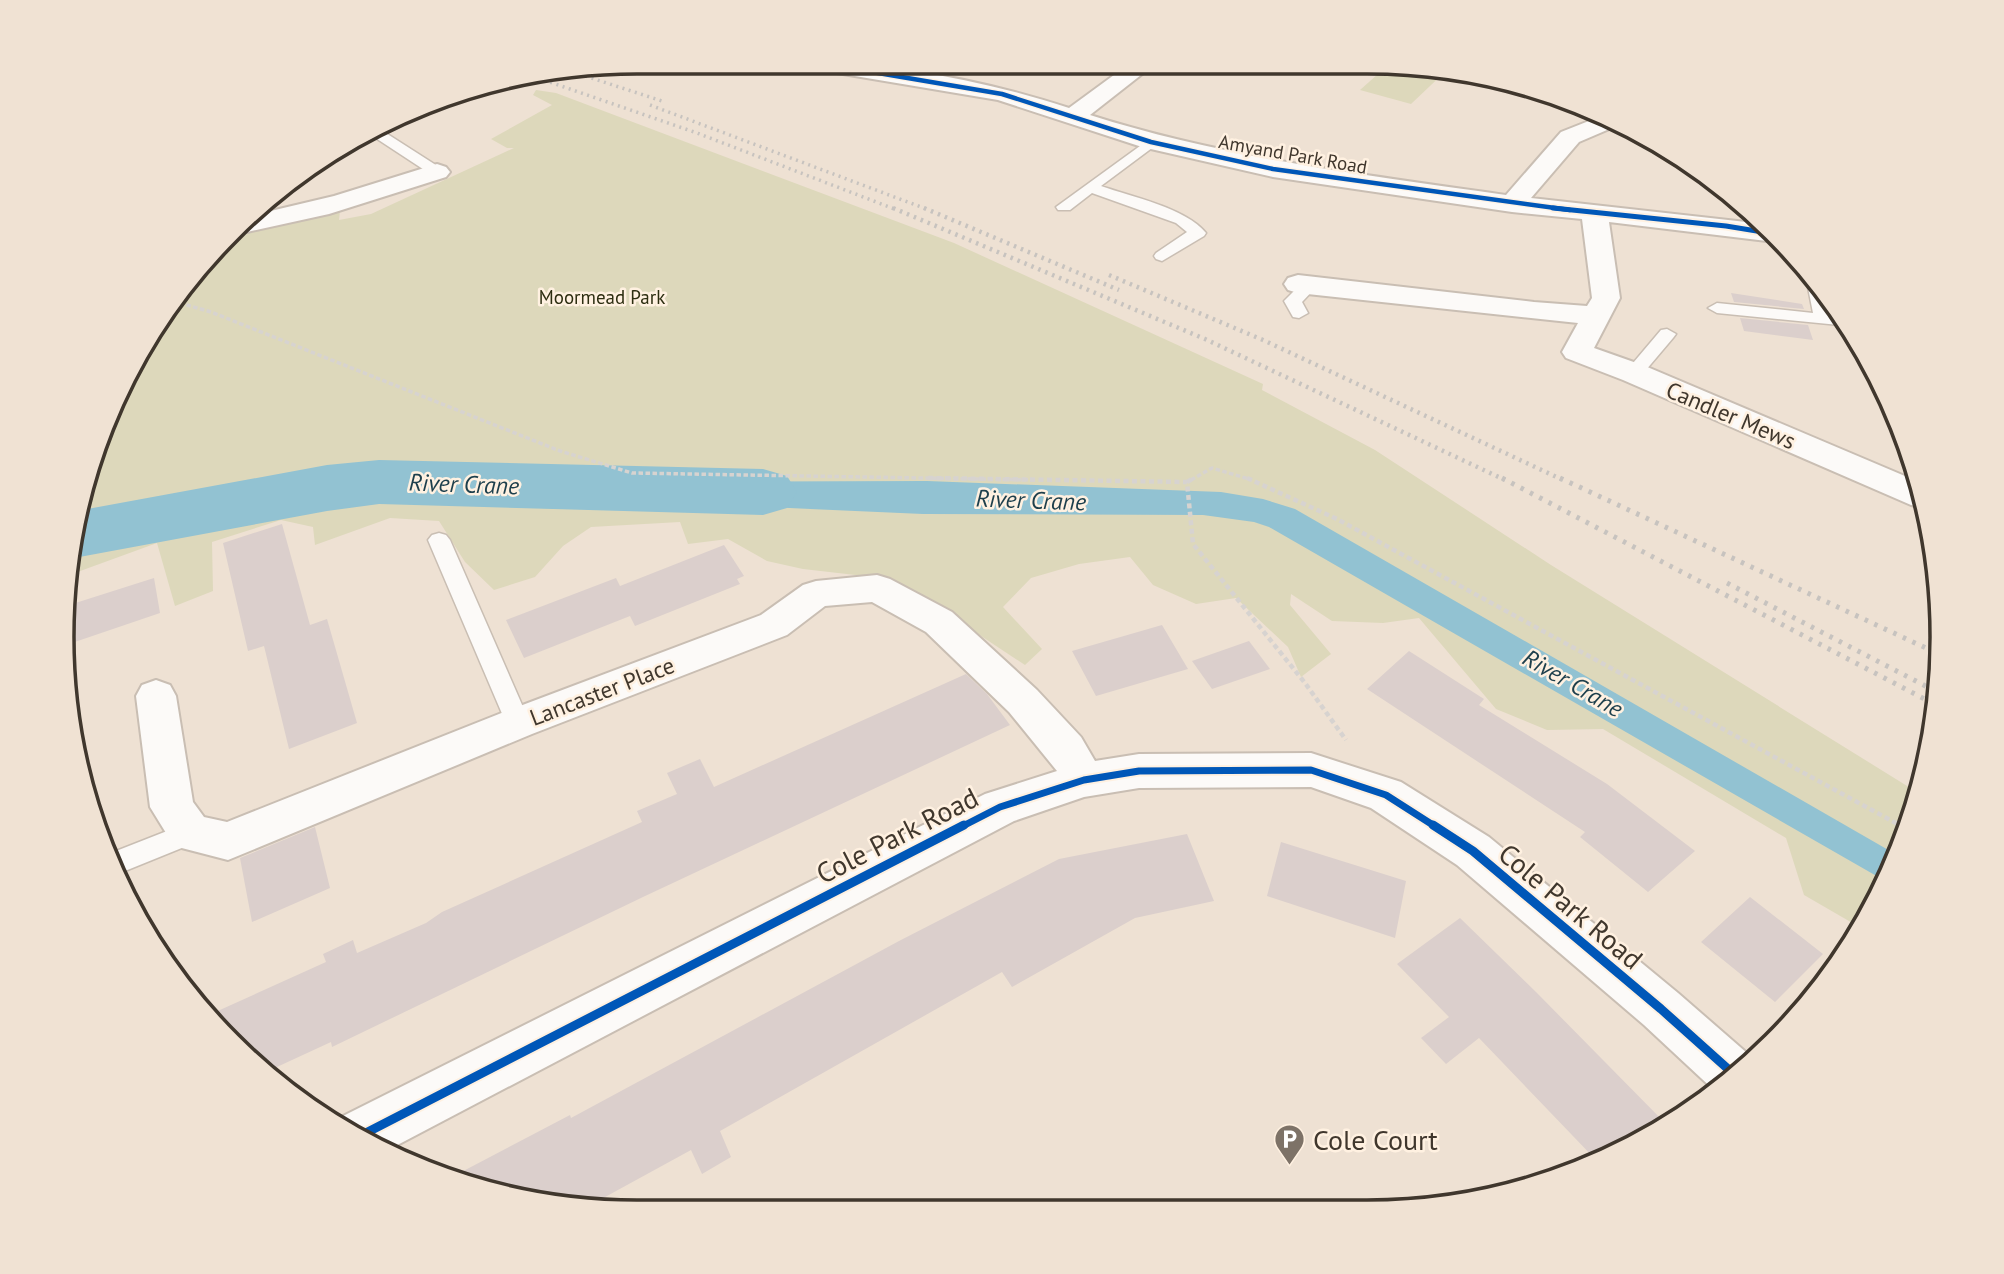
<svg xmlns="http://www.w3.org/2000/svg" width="2004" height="1274" font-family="'PT Sans',sans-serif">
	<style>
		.green { fill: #ddd8bb }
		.water { fill: #92c2d2 }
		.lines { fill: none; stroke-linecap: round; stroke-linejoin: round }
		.river { fill: #92c2d2; fill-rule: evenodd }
		.building { fill: #dbcfcc }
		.lane-casing { stroke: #c9beb3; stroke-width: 3 }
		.street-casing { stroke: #c9beb3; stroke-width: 4 }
		.path-far2 { stroke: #d7d3d0; stroke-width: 3.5; stroke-dasharray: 4.5 2.5; stroke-linecap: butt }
		.path-far1 { stroke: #d7d3d0; stroke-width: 4.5; stroke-dasharray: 5 3.5; stroke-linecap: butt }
		.path { stroke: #d7d3d0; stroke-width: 5; stroke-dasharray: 7 4.5; stroke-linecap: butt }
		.lane { fill: #fcfaf8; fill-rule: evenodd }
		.street { fill: #fcfaf8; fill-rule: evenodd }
		.rail-far2 { stroke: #c7c3bf; stroke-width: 3.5; stroke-dasharray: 2 4.5; stroke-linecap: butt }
		.rail-far1 { stroke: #c7c3bf; stroke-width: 4.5; stroke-dasharray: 2.5 5; stroke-linecap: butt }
		.rail { stroke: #c7c3bf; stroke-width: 5; stroke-dasharray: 3.5 7; stroke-linecap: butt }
		.cycleway-far3-casing { stroke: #fff1e1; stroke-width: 7 }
		.cycleway-far2-casing { stroke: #fff1e1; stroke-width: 9 }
		.cycleway-far1-casing { stroke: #fff1e1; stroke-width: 11 }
		.cycleway-casing { stroke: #fff1e1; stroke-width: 13 }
		.cycleway-far3 { stroke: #0057b8; stroke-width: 4.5 }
		.cycleway-far2 { stroke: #0057b8; stroke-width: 5 }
		.cycleway-far1 { stroke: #0057b8; stroke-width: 7 }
		.cycleway { stroke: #0057b8; stroke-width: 9 }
		.labels { text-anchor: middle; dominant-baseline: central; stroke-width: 5; stroke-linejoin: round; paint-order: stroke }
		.far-street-label { font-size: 19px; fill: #40372d; stroke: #fff1e1 }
		.far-park-label { font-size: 19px; fill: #2d2e11; stroke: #fff1e1 }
		.street-label { font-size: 23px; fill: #40372d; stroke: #fff1e1 }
		.water-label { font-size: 24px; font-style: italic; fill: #1d3f4c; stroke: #fff1e1 }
		.near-street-label { font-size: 28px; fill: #40372d; stroke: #fff1e1 }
		.near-poi-label { font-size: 28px; fill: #40372d; stroke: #fff1e1; text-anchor: start }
		.rim { fill: none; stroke: #40372d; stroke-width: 3.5 }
	</style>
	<rect width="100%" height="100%" fill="#eee1d3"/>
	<path class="green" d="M 1387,66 L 1442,66 L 1449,68 L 1411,104 L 1360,90 Z
		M 536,90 L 556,93 L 954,243 L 1263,384 L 1262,390 L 1375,450 L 1551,565 L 1920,794 L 1883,892 L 1861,928 L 1804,895 L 1786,838 L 1603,729 L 1547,730 L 1496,709 L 1419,618 L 1383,623 L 1332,621 L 1291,594 L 1290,605 L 1331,654 L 1301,677 L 1288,647 L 1236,598 L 1196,604 L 1153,585 L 1130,557 L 1079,564 L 1031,578 L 1003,607 L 1042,649 L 1025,665 L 972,630 L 873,577 L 803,569 L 767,561 L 728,539 L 688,544 L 680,522 L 591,527 L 563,546 L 535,577 L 494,590 L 465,562 L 439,521 L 390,518 L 315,545 L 313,527 L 281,520 L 212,542 L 213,591 L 175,606 L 157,543 L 72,574 L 92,452 L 180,286 L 260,212 L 278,208 L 328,208 L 340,211 L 339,220 L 371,214 L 514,148 L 507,148 L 491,139 L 552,105 L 533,95 Z"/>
	<path class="water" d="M 927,481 L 1221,492 L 1263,499 L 1295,509 L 1897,855 L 1887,882 L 1269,527 L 1254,522 L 1203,515 L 923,514 L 652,502 L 661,482 Z"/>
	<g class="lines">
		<path class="river" d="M 379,460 L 763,469 L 787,476 L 797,492 L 787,508 L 763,515 L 379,504 L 327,511 L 74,558 L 82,510 L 327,465 Z"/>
	</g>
	<path class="building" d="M 1731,293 L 1802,304 L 1804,309 L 1734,302 Z
		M 1740,318 L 1808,325 L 1813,340 L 1744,331 Z
		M 282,524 L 310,625 L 327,619 L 357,723 L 289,749 L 264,646 L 248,651 L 223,543 Z
		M 724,545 L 744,576 L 737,579 L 740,584 L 635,626 L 630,616 L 524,658 L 506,620 L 616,578 L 620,586 Z
		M 154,578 L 160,613 L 63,646 L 61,637 L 66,606 Z
		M 1162,625 L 1188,669 L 1096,696 L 1072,651 Z
		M 1249,641 L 1270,669 L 1212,689 L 1192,661 Z
		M 1409,651 L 1484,699 L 1479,705 L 1607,784 L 1695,851 L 1648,892 L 1580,837 L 1585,832 L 1367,689 Z
		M 966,674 L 987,694 L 1010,725 L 643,897 L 332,1047 L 331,1042 L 266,1072 L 211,1014 L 326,962 L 323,954 L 353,940 L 357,953 L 426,923 L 442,912 L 642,822 L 637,811 L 677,794 L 667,773 L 700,759 L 714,787 Z
		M 315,827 L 330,888 L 252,922 L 240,858 Z
		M 1187,834 L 1214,901 L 1135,918 L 1012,987 L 1002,972 L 720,1131 L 731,1157 L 702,1174 L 691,1150 L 585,1208 L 562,1208 L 450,1178 L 570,1115 L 571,1118 L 899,941 L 1059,859 Z
		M 1281,842 L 1406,881 L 1395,938 L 1267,896 Z
		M 1750,897 L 1823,954 L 1775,1002 L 1701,942 Z
		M 1460,918 L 1536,992 L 1668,1126 L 1655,1136 L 1596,1160 L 1479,1038 L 1446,1064 L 1421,1038 L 1449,1017 L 1397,964 Z"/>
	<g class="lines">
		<defs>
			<path id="lane" d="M 378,128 L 442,169 L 444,172 L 442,175 L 432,175 L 368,133 Z
				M 1151,138 L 1156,139 L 1158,142 L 1156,145 L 1101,186 C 1132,197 1186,208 1206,233 L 1204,236 L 1162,261 L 1156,259 L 1154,256 L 1156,253 L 1187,232 L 1176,223 L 1092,193 L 1070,210 L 1058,210 L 1056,207 Z
				M 1808,273 L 1811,273 L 1826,294 L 1831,315 L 1842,316 L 1849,326 L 1717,313 L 1708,308 L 1717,303 L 1813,313 L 1806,277 Z
				M 1310,280 L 1318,285 L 1302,302 L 1308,313 L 1299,318 L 1293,317 L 1284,301 L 1304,281 Z
				M 1667,329 L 1676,334 L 1673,338 L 1640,377 L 1628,377 L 1625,373 L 1628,369 L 1661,330 Z
				M 439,533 L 446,535 L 450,540 L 530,723 L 527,730 L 518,733 L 509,730 L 506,723 L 428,540 L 432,535 Z
				M 190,822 L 199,825 L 203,833 L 199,841 L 120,873 L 111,853 Z"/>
			<path id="street" d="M 802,62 C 892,63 983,80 1069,108 L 1129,64 L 1155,64 L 1090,115 C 1225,158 1365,175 1506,195 L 1561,132 L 1604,115 L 1621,124 L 1579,142 L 1531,198 L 1764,224 L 1782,240 L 1775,242 L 1609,222 L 1620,298 L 1594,348 L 1645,366 L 1919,482 L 1925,508 L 1911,505 L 1623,380 L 1566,358 L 1562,352 L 1578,323 L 1298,293 L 1288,290 L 1284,284 L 1288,278 L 1298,275 L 1534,302 L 1587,306 L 1592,298 L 1582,219 L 1512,212 L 1273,177 L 1142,147 L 998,100 L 813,69 L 805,67 Z
				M 437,164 L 446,167 L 450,172 L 446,177 L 329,214 L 247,232 L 240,230 L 258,214 L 334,196 Z
				M 877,575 L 890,579 L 952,612 L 1037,690 L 1081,737 L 1095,761 L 1139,754 L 1311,753 L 1401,782 L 1489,837 L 1678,993 L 1755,1060 L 1716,1092 L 1644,1025 L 1457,865 L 1371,808 L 1311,787 L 1139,788 L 1084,797 L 1014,821 L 386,1151 L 339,1124 L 341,1117 L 985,794 L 1057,771 L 1009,712 L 926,632 L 872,602 L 825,606 L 787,635 L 532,734 L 228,860 L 174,846 L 150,807 L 136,696 L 142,685 L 156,680 L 170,685 L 176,696 L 193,802 L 204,817 L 227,822 L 504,712 L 761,615 L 803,585 L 816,581 Z"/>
		</defs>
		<use href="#lane" class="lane-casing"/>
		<use href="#street" class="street-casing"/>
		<path class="path-far2" d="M 173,301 L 211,312 L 560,451 L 632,473 L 1036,480
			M 1191,480 L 1212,468 L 1252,480"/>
		<path class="path-far1" d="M 928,478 L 1187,482 L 1193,544 L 1305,683 L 1346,740
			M 1247,478 L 1337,519 L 1903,827
			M 1187,482 L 1194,478"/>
		<path class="path" d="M 1900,825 L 1907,829"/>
		<use href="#lane" class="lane"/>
		<use href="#street" class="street"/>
		<path class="rail-far2" d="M 573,72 L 662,101
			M 538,78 L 697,133 L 897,210
			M 650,105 L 929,210"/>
		<path class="rail-far1" d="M 893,208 L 1205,339 L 1505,480
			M 924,208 L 1119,290
			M 1109,275 L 1263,340 L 1563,480"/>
		<path class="rail" d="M 1502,478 L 1936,705
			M 1560,478 L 1941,655
			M 1727,583 L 1939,693"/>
		<defs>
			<path id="cycleway-far3" d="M 813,62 L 1002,94 L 1151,142 L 1273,169 L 1570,210"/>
			<path id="cycleway-far2" d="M 1553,208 L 1726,226 L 1775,234"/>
			<path id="cycleway-far1" d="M 961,827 L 1000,807 L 1084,780 L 1139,771 L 1311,770 L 1386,795 L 1436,827"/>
			<path id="cycleway" d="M 1433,825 L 1473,851 L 1661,1009 L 1737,1077
				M 360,1136 L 964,825"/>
		</defs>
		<use href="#cycleway-far3" class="cycleway-far3-casing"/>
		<use href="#cycleway-far2" class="cycleway-far2-casing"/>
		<use href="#cycleway-far1" class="cycleway-far1-casing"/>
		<use href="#cycleway" class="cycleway-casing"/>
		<use href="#cycleway-far3" class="cycleway-far3"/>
		<use href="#cycleway-far2" class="cycleway-far2"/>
		<use href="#cycleway-far1" class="cycleway-far1"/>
		<use href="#cycleway" class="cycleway"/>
	</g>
	<defs>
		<symbol id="parking-pin" viewBox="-11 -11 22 30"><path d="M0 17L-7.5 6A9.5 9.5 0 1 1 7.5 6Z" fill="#7d7267" stroke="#fff1e1"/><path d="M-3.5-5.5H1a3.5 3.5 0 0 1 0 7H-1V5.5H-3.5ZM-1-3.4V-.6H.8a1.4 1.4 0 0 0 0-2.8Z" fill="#fff"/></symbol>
	</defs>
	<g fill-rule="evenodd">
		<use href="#parking-pin" x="1272" y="1122" width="35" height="47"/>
	</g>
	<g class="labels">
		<g class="far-street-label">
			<text transform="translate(1293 154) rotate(10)">Amyand Park Road</text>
		</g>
		<g class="far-park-label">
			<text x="602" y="297">Moormead Park</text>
		</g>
		<g class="street-label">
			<text transform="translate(1731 415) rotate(23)">Candler Mews</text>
			<text transform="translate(602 691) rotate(-21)">Lancaster Place</text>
		</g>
		<g class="water-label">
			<text transform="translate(464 484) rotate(2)">River Crane</text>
			<text transform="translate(1031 500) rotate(2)">River Crane</text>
			<text transform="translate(1573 683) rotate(30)">River Crane</text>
		</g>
		<g class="near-street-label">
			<text transform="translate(897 835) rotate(-27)">Cole Park Road</text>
			<text transform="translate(1571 906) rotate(40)">Cole Park Road</text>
		</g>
		<g class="near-poi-label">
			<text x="1313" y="1139">Cole Court</text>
		</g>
	</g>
	<path d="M0 0H2004V1274H0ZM637 74H1367A563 563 0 0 1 1930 637V637A563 563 0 0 1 1367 1200H637A563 563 0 0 1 74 637V637A563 563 0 0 1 637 74Z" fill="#f0e2d3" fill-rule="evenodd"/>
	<path class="rim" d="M637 74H1367A563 563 0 0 1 1930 637V637A563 563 0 0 1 1367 1200H637A563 563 0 0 1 74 637V637A563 563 0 0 1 637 74Z"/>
</svg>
